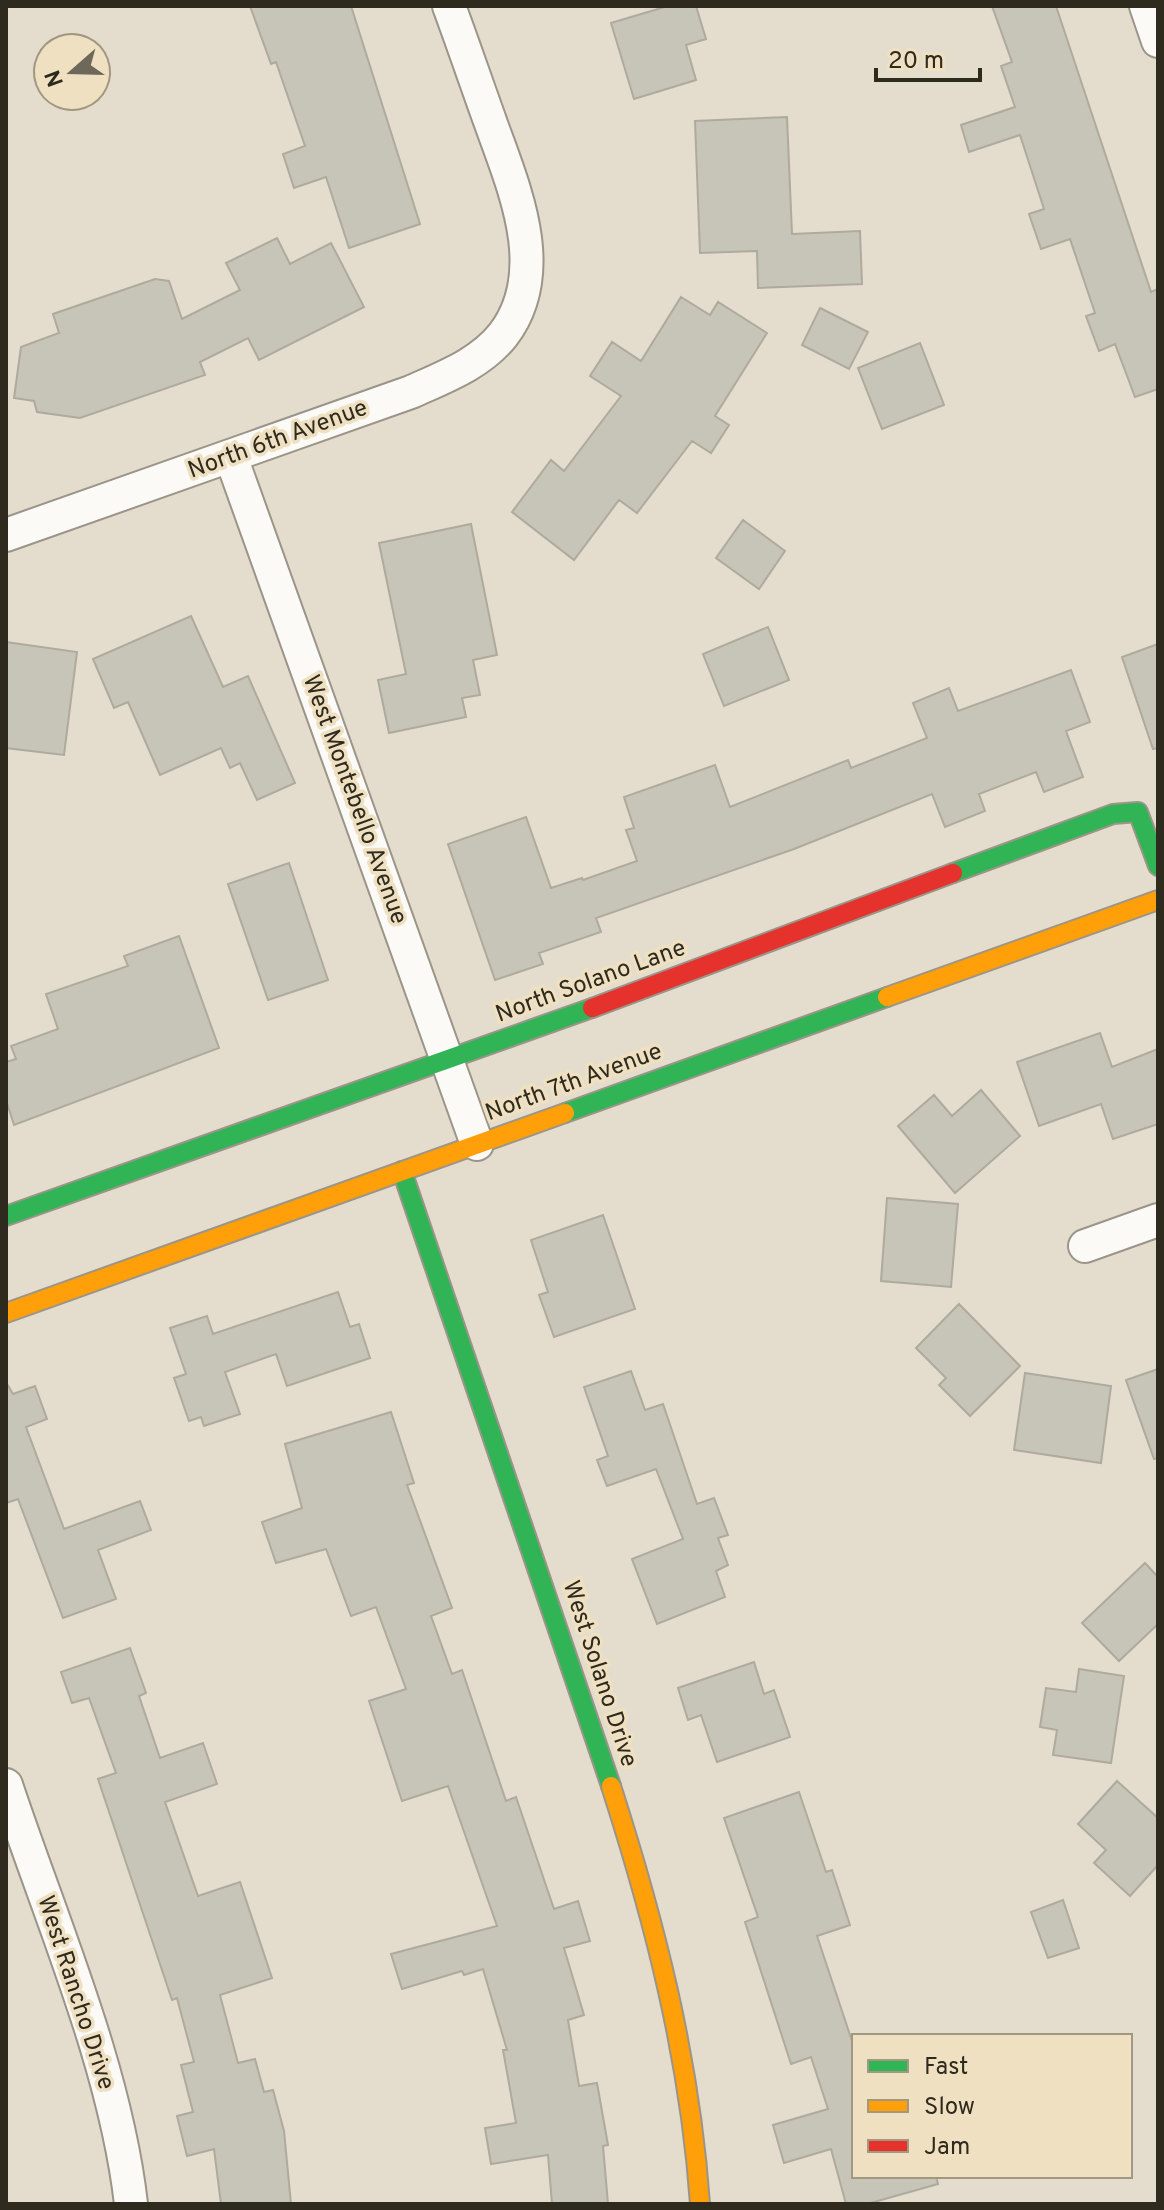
<svg xmlns="http://www.w3.org/2000/svg" width="1164" height="2210" font-family="Overpass,sans-serif">
	<style>
		.building { fill: #c7c5b8; stroke: #aeaa9e; stroke-width: 2 }
		.lines { fill: none; stroke-linecap: round; stroke-linejoin: round }
		.street-casing { stroke: #9b9589; stroke-width: 36 }
		.fast-casing { stroke: #9b9589; stroke-width: 22 }
		.slow-casing { stroke: #9b9589; stroke-width: 22 }
		.jam-casing { stroke: #9b9589; stroke-width: 22 }
		.street { stroke: #fbfaf7; stroke-width: 32 }
		.fast { stroke: #30b455; stroke-width: 18 }
		.slow { stroke: #ff9f0a; stroke-width: 18 }
		.jam { stroke: #e5322d; stroke-width: 18 }
		.labels { text-anchor: middle; dominant-baseline: central; stroke-width: 7; stroke-linejoin: round; paint-order: stroke }
		.street-label { font-size: 24px; fill: #2f2a1e; stroke: #efe0c2 }
	</style>
	<rect width="100%" height="100%" fill="#e4dccc"/>
	<path class="building" d="M 250,6 L 351,6 L 420,224 L 349,248 L 326,177 L 294,188 L 283,154 L 305,146 L 276,62 L 271,64 Z
		M 668,6 L 696,6 L 706,39 L 686,45 L 696,80 L 634,99 L 611,23 Z
		M 992,6 L 1056,6 L 1151,292 L 1158,289 L 1158,389 L 1135,397 L 1115,344 L 1099,351 L 1086,316 L 1095,313 L 1070,239 L 1041,249 L 1029,214 L 1044,209 L 1020,135 L 969,152 L 961,125 L 1015,107 L 1001,66 L 1012,62 Z
		M 787,117 L 792,234 L 860,231 L 862,284 L 758,288 L 757,251 L 700,253 L 695,121 Z
		M 277,238 L 290,264 L 331,243 L 364,307 L 259,360 L 248,338 L 200,362 L 205,375 L 80,418 L 37,412 L 34,401 L 14,398 L 21,347 L 59,333 L 53,314 L 155,279 L 169,281 L 182,319 L 240,290 L 226,263 Z
		M 681,297 L 710,315 L 718,302 L 767,333 L 715,416 L 729,425 L 711,453 L 692,441 L 637,513 L 619,500 L 574,560 L 512,512 L 551,460 L 564,471 L 621,396 L 590,376 L 612,342 L 641,361 Z
		M 820,308 L 868,332 L 849,369 L 802,345 Z
		M 920,343 L 944,405 L 882,429 L 858,368 Z
		M 743,520 L 785,551 L 759,589 L 716,558 Z
		M 471,524 L 497,655 L 473,660 L 480,695 L 462,698 L 466,717 L 389,733 L 378,680 L 406,674 L 379,543 Z
		M 191,616 L 223,687 L 248,676 L 295,783 L 257,800 L 240,763 L 230,768 L 221,748 L 160,775 L 128,702 L 114,708 L 93,659 Z
		M 768,627 L 789,680 L 724,706 L 703,654 Z
		M 6,642 L 77,652 L 64,755 L 6,748 Z
		M 1158,644 L 1158,748 L 1153,749 L 1122,657 Z
		M 1071,670 L 1090,722 L 1066,731 L 1083,777 L 1044,792 L 1036,772 L 979,794 L 985,811 L 945,827 L 932,794 L 794,849 L 596,918 L 601,932 L 539,953 L 543,964 L 495,980 L 448,844 L 526,817 L 551,888 L 582,878 L 583,880 L 637,861 L 626,830 L 634,828 L 624,797 L 715,765 L 730,807 L 848,760 L 851,768 L 927,738 L 913,703 L 949,688 L 958,711 Z
		M 289,863 L 328,980 L 268,1000 L 228,884 Z
		M 179,936 L 219,1048 L 14,1125 L 6,1100 L 6,1062 L 16,1059 L 11,1046 L 58,1029 L 46,994 L 128,966 L 124,956 Z
		M 1100,1033 L 1112,1067 L 1158,1049 L 1158,1124 L 1113,1139 L 1101,1104 L 1039,1126 L 1017,1062 Z
		M 981,1090 L 1020,1136 L 955,1193 L 898,1126 L 934,1095 L 952,1116 Z
		M 887,1198 L 958,1204 L 951,1287 L 881,1281 Z
		M 603,1215 L 635,1309 L 554,1337 L 539,1295 L 548,1292 L 531,1240 Z
		M 338,1292 L 350,1327 L 359,1324 L 370,1358 L 287,1386 L 276,1354 L 225,1372 L 240,1414 L 204,1426 L 201,1417 L 189,1421 L 174,1378 L 186,1374 L 170,1328 L 207,1316 L 213,1334 Z
		M 959,1304 L 1020,1366 L 970,1416 L 939,1385 L 946,1378 L 916,1348 Z
		M 1158,1369 L 1158,1458 L 1154,1459 L 1126,1380 Z
		M 631,1371 L 645,1410 L 663,1404 L 697,1504 L 714,1498 L 728,1535 L 718,1538 L 728,1565 L 716,1571 L 725,1597 L 657,1624 L 632,1559 L 683,1539 L 656,1469 L 607,1486 L 597,1460 L 608,1456 L 584,1387 Z
		M 1025,1373 L 1111,1386 L 1101,1463 L 1014,1450 Z
		M 6,1382 L 13,1394 L 35,1386 L 47,1419 L 26,1427 L 64,1529 L 140,1501 L 151,1530 L 98,1550 L 116,1599 L 63,1618 L 18,1499 L 6,1503 Z
		M 391,1412 L 414,1483 L 407,1485 L 452,1608 L 431,1616 L 452,1674 L 462,1670 L 506,1801 L 516,1797 L 554,1909 L 578,1901 L 590,1941 L 564,1948 L 584,2015 L 568,2020 L 579,2086 L 597,2083 L 608,2145 L 603,2146 L 608,2204 L 552,2204 L 548,2155 L 491,2164 L 485,2128 L 516,2123 L 503,2050 L 507,2050 L 483,1969 L 464,1975 L 462,1971 L 402,1989 L 391,1954 L 497,1926 L 448,1786 L 402,1801 L 369,1701 L 406,1689 L 376,1607 L 351,1616 L 326,1549 L 276,1563 L 262,1522 L 302,1508 L 285,1444 Z
		M 1145,1563 L 1158,1577 L 1158,1624 L 1119,1661 L 1082,1623 Z
		M 130,1648 L 146,1693 L 139,1696 L 160,1758 L 203,1743 L 217,1784 L 165,1802 L 198,1896 L 240,1882 L 272,1978 L 220,1995 L 238,2063 L 255,2059 L 264,2092 L 273,2090 L 284,2131 L 291,2204 L 221,2204 L 214,2149 L 187,2156 L 177,2116 L 193,2112 L 181,2065 L 194,2062 L 177,1998 L 172,2000 L 98,1779 L 116,1773 L 89,1698 L 72,1703 L 61,1672 Z
		M 754,1662 L 764,1694 L 774,1690 L 790,1737 L 717,1762 L 701,1715 L 688,1720 L 678,1688 Z
		M 1079,1669 L 1124,1676 L 1111,1763 L 1053,1755 L 1057,1730 L 1040,1727 L 1046,1688 L 1076,1692 Z
		M 1117,1781 L 1158,1818 L 1158,1865 L 1130,1896 L 1094,1863 L 1106,1850 L 1078,1824 Z
		M 799,1792 L 826,1872 L 832,1870 L 850,1925 L 817,1936 L 854,2047 L 854,2176 L 936,2176 L 938,2184 L 867,2204 L 846,2204 L 831,2149 L 784,2163 L 773,2125 L 828,2109 L 811,2057 L 791,2064 L 745,1922 L 758,1917 L 724,1818 Z
		M 1063,1900 L 1079,1948 L 1048,1958 L 1031,1912 Z"/>
	<g class="lines">
		<defs>
			<path id="street" d="M 1146,6 L 1158,41
				M 231,457 L 477,1144
				M 6,535 L 411,392 C 444,377 480,364 503,335 C 552,271 513,186 490,121 C 476,82 463,44 449,6
				M 1085,1246 L 1158,1220
				M 6,1785 C 50,1918 115,2064 131,2204"/>
			<path id="fast" d="M 953,873 L 1113,814 L 1138,812 L 1158,866
				M 565,1113 L 887,997
				M 402,1171 L 611,1786
				M 6,1216 L 592,1008"/>
			<path id="slow" d="M 887,997 L 1158,900
				M 6,1313 L 565,1113
				M 611,1786 C 655,1923 690,2059 700,2204"/>
			<path id="jam" d="M 592,1008 L 953,873"/>
		</defs>
		<use href="#street" class="street-casing"/>
		<use href="#fast" class="fast-casing"/>
		<use href="#slow" class="slow-casing"/>
		<use href="#jam" class="jam-casing"/>
		<use href="#street" class="street"/>
		<use href="#fast" class="fast"/>
		<use href="#slow" class="slow"/>
		<use href="#jam" class="jam"/>
	</g>
	<g class="labels">
		<g class="street-label">
			<text transform="translate(278 440) rotate(-20)">North 6th Avenue</text>
			<text transform="translate(354 800) rotate(70)">West Montebello Avenue</text>
			<text transform="translate(591 982) rotate(-20)">North Solano Lane</text>
			<text transform="translate(574 1083) rotate(-20)">North 7th Avenue</text>
			<text transform="translate(599 1674) rotate(72)">West Solano Drive</text>
			<text transform="translate(75 1993) rotate(72)">West Rancho Drive</text>
		</g>
	</g>
	<rect width="1164" height="2210" fill="none" stroke="#2f2a1e" stroke-width="16"/>
	<rect x="852" y="2034" width="280" height="144" fill="#efe0c2" stroke="#a29780" stroke-width="2"/>
	<rect x="868" y="2060" width="40" height="12" fill="#30b455" stroke="#a29780" stroke-width="2"/>
	<text x="924" y="2074" font-size="24" fill="#2f2a1e">Fast</text>
	<rect x="868" y="2100" width="40" height="12" fill="#ff9f0a" stroke="#a29780" stroke-width="2"/>
	<text x="924" y="2114" font-size="24" fill="#2f2a1e">Slow</text>
	<rect x="868" y="2140" width="40" height="12" fill="#e5322d" stroke="#a29780" stroke-width="2"/>
	<text x="924" y="2154" font-size="24" fill="#2f2a1e">Jam</text>
	<g transform="translate(72 72) rotate(250)"><circle r="38" fill="#efe0c2" stroke="#a29780" stroke-width="2"/>
	<path d="M0-6L14 30L0 20L-14 30Z" fill="#6e685b"/>
	<text y="-12" font-size="22" font-weight="bold" text-anchor="middle" fill="#2f2a1e">N</text>
	</g>
	<path d="M876 68v12h104v-12" fill="none" stroke="#2f2a1e" stroke-width="4"/>
	<text x="888" y="68" font-size="24" fill="#2f2a1e" stroke="#efe0c2" stroke-width="6" paint-order="stroke">20 m</text>
</svg>
